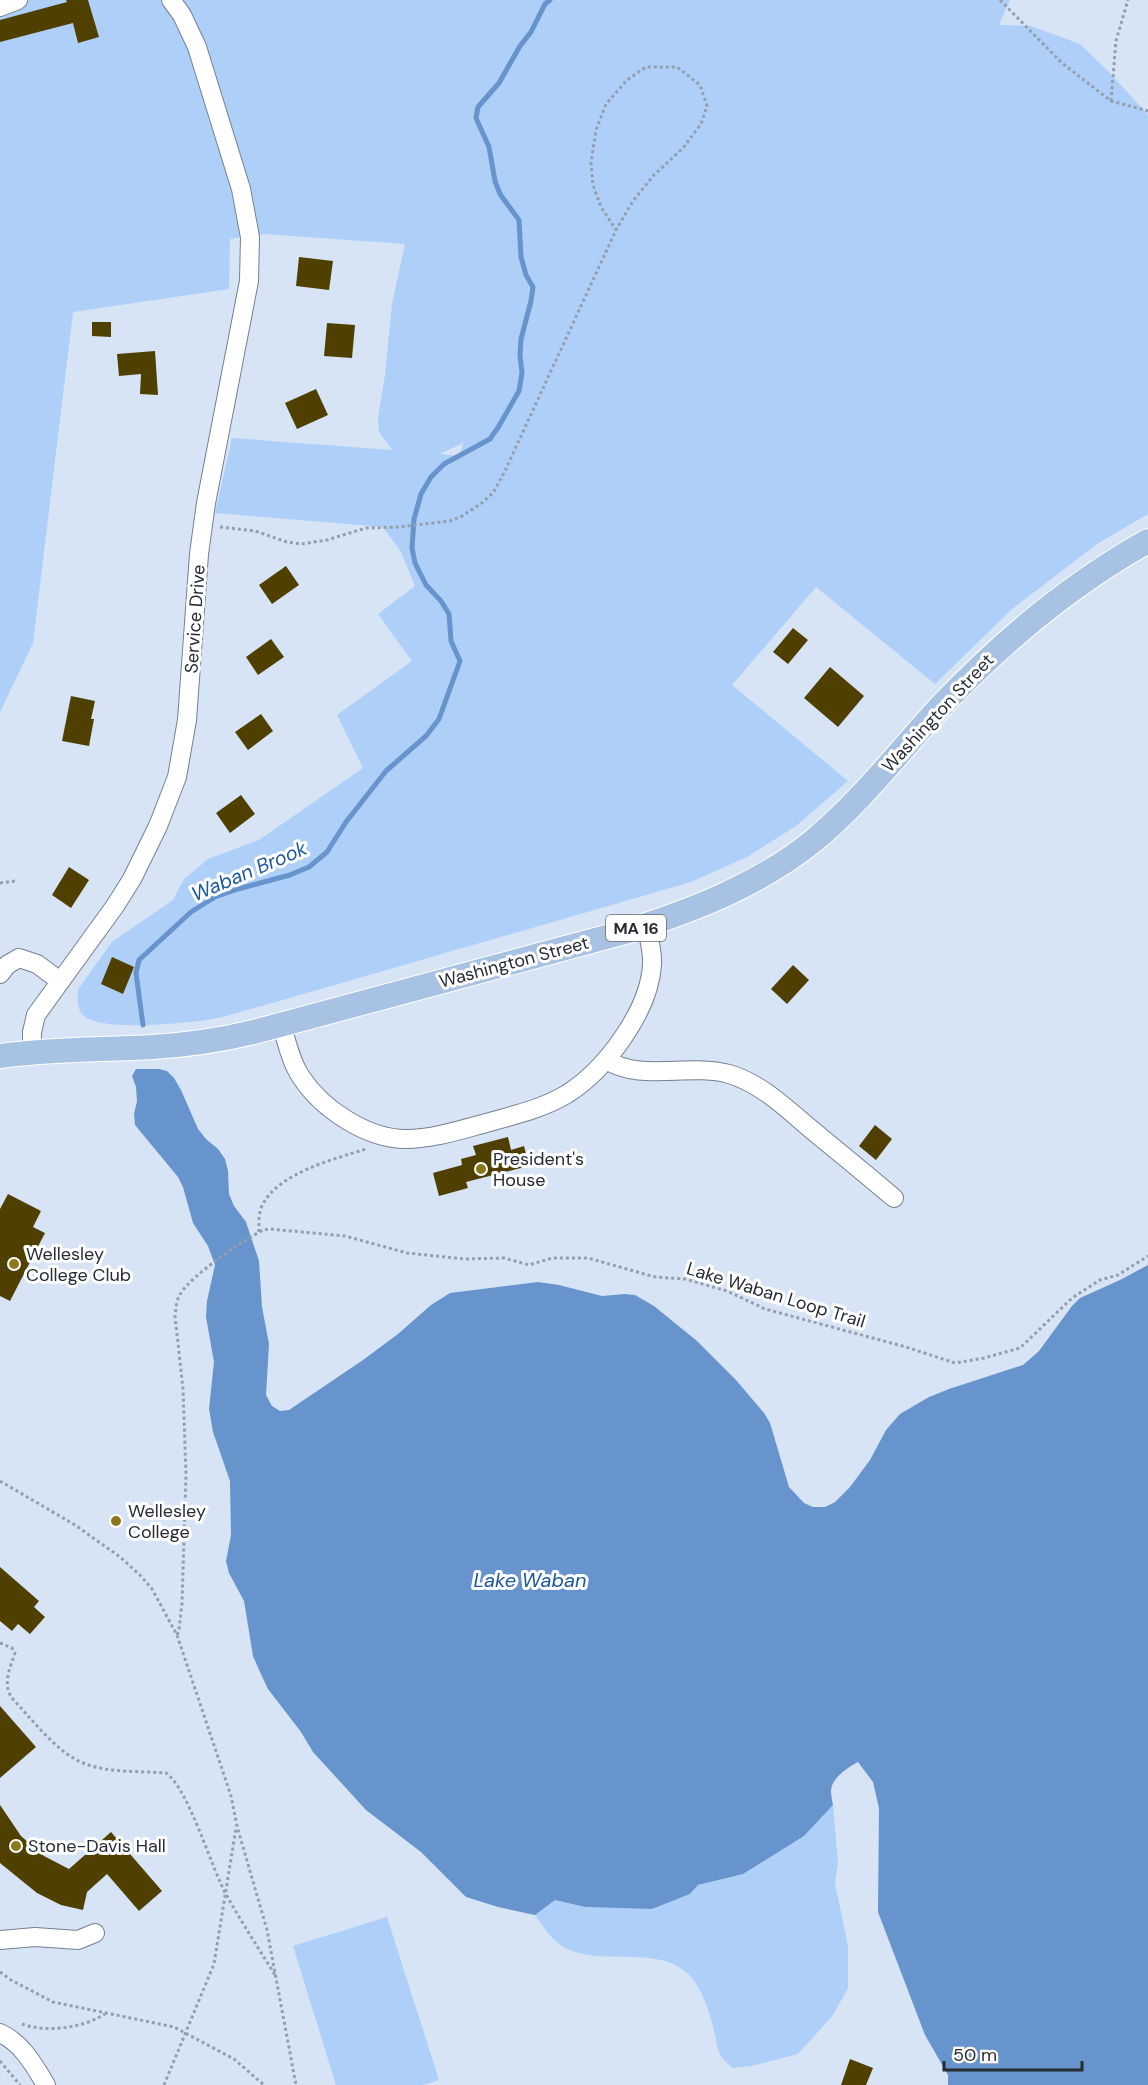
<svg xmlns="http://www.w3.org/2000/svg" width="1148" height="2085" font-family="'DM Sans',sans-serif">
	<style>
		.green { fill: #aecff8; fill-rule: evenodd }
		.water { fill: #6794cc }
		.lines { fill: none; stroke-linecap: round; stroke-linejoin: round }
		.stream { stroke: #6794cc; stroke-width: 5 }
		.building { fill: #4f4000 }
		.minor-casing { stroke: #748091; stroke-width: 20 }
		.major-casing { stroke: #fff; stroke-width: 26 }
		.path { stroke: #949fad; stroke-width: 3; stroke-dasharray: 3 3; stroke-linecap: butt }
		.minor { stroke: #fff; stroke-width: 18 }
		.major { stroke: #a8c2e3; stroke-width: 24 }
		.poi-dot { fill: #8d771c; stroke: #fff; stroke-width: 2 }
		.labels { text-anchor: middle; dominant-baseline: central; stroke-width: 6; stroke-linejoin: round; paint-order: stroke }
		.shield { fill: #fff; stroke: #676b70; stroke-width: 1.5 }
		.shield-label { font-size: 16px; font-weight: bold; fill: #262c32 }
		.street-label { font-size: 18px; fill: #262c32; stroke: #fff }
		.poi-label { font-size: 18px; fill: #262c32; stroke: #fff; text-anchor: start }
		.water-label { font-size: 20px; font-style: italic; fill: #1c589d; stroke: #fff }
	</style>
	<rect width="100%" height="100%" fill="#d6e4f6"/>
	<path class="green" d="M 0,0 L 1010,0 L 999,25 L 1031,26 L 1080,44 L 1110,73 L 1148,115 L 1148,514 L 1097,544 L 1012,609 L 935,684 L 816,587 L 732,685 L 848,781 L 796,826 L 747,857 L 691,882 L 262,1006 C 245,1010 229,1016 212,1019 C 188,1023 97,1033 82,1014 C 76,1006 77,996 79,988 L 112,942 L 173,900 L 184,879 L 208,859 L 259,840 L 363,768 L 337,715 L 412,661 L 378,614 L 415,586 L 401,552 L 383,527 L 215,513 L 232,438 L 392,450 L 379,432 L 378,418 L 385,375 L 392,304 L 405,244 L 264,234 L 230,239 L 229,289 L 73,312 L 33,643 L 0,712 ZM 463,443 L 460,456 L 440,454 Z
		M 833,1805 L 838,1862 L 835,1883 L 848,1946 L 848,1988 L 833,2015 L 798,2054 L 751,2066 L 732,2068 C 728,2063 722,2059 720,2054 C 717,2049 717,2041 715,2036 C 711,2015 703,1988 687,1973 C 656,1944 597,1968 562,1946 C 550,1938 543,1926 535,1915 L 555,1900 L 585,1907 L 652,1909 L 690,1894 L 698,1885 L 743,1874 L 804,1836 Z
		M 387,1917 L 439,2080 L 423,2085 L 336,2085 L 293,1946 Z"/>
	<path class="water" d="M 136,1069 L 159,1069 L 167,1071 L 174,1078 L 181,1090 L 198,1129 L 206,1139 L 218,1149 L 225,1159 L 228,1171 L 229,1194 L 234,1206 L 246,1222 L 259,1261 L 262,1307 L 269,1344 L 266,1395 L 272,1406 L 280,1411 L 289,1410 L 363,1360 L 398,1334 L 431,1305 L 450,1293 L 538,1282 L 559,1285 L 602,1296 L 625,1294 L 635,1295 L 654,1306 L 697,1341 L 736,1380 L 764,1413 L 770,1423 L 789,1487 L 804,1503 L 813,1507 L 825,1507 L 835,1502 L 850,1487 L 870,1460 L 886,1430 L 900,1414 L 929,1397 L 949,1389 L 1023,1365 L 1039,1351 L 1072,1306 L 1080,1298 L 1120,1280 L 1148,1265 L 1148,2085 L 948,2085 L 948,2075 L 925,2035 L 878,1912 L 879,1808 L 873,1782 L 858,1762 C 848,1767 832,1778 831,1790 C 831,1795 832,1801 833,1805 L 804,1836 L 743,1874 L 698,1885 L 690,1894 L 652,1909 L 585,1907 L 555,1900 L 535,1915 L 498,1907 L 466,1897 L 421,1852 L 366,1810 L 313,1752 L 301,1732 L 268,1689 L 260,1672 L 253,1656 L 244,1601 L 229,1573 L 226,1561 L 231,1535 L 230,1481 L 213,1432 L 209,1409 L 214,1362 L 206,1317 L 207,1301 L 215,1265 L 208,1246 L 193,1223 L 183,1187 L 178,1177 L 135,1125 L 134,1114 L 137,1101 L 136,1087 L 132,1076 Z"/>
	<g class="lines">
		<path class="stream" d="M 143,1025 L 136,973 L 139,960 L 191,912 L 215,897 L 238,889 L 290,875 L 309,867 L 327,852 L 346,822 L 386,771 L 426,736 L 439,719 L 460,661 L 451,641 L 449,614 L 441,601 L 426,585 L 415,563 L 412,548 L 414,519 L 421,494 L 431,477 L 444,464 L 490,439 L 499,426 L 519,391 L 522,373 L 520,355 L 521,339 L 531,301 L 533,287 L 526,275 L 521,257 L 519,220 L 500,194 L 495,181 L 489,147 L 476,118 L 478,107 L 499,83 L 520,46 L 531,32 L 545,4 L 550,0"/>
	</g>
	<path class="building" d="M 66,0 L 88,0 L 99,37 L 78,43 L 73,23 L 0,42 L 0,20 L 67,2 Z
		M 299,257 L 333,261 L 329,290 L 296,286 Z
		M 92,322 L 111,322 L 111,337 L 92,336 Z
		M 327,323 L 355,325 L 352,358 L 324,356 Z
		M 155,351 L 158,395 L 140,394 L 141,374 L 119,376 L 117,354 Z
		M 316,389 L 328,415 L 297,429 L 285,403 Z
		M 286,566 L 299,585 L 272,604 L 259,585 Z
		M 793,628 L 808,640 L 788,664 L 773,652 Z
		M 271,639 L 284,657 L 258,675 L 246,657 Z
		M 830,667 L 864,696 L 838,727 L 804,698 Z
		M 71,696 L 95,701 L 91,719 L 94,719 L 89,746 L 62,741 Z
		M 261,714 L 273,731 L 248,750 L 235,732 Z
		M 241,795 L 255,814 L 230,833 L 216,813 Z
		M 69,867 L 89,880 L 71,908 L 52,895 Z
		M 112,957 L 134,967 L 123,994 L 101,984 Z
		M 793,965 L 809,980 L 787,1004 L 771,989 Z
		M 875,1125 L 892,1139 L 876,1160 L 859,1146 Z
		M 508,1137 L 511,1150 L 524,1146 L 529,1166 L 466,1182 L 468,1188 L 439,1196 L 433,1173 L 462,1165 L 461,1159 L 476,1155 L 473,1146 Z
		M 8,1194 L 41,1211 L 33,1227 L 45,1233 L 10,1301 L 0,1296 L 0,1209 Z
		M 0,1567 L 39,1601 L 34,1607 L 45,1617 L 30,1634 L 18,1624 L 12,1631 L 0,1621 Z
		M 0,1706 L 36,1747 L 0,1778 Z
		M 0,1805 L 21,1836 L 44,1856 L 69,1869 L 111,1832 L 162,1891 L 139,1911 L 107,1874 L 87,1892 L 83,1910 L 61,1905 L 37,1893 L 0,1863 Z
		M 850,2059 L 873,2068 L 866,2085 L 841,2085 Z"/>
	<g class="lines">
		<defs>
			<path id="minor" d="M 0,7 L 18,0
				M 0,974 L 7,965 L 19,958 L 37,964 L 60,981
				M 282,1026 C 287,1043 291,1062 301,1077 C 322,1109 367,1139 406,1139 C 433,1139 460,1130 486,1123 C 514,1115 542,1109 567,1094 C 605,1070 649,1012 652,965 C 653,952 649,938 646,925
				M 32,1053 L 32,1032 L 36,1015 L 115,906 L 132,879 L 158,826 L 177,777 L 187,720 L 199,554 L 206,503 L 249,281 L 250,237 L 241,189 L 197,47 L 182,15 L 171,0
				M 607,1060 C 639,1082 691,1063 729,1074 C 761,1083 788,1110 812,1130 C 840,1153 867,1175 894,1198
				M 0,1940 L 35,1937 L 78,1940 L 95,1933
				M 0,2033 C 22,2043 34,2065 46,2085"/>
			<path id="major" d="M 0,1056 C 51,1049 102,1050 153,1047 C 187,1045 221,1040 254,1032 L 625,932 C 691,911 757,886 812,842 C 861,802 900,750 943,704 C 1004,640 1071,584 1148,541"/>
		</defs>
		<use href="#minor" class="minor-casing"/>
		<use href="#major" class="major-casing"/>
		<path class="path" d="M 1000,0 L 1062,63 L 1111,101 L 1148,111
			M 1111,101 L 1116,41 L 1128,0
			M 220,527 L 255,531 L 287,542 L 301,544 L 327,540 L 366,528 L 398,527 L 450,521 L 462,516 L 482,503 L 493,493 L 504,473 L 616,230 L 633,201 L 654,175 L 683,148 L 701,124 L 707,106 L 700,85 L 677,67 L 646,67 L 627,80 L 606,104 L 596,130 L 591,163 L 593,185 L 601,207 L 616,230
			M 0,883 L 15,881
			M 259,1232 C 259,1223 258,1213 263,1204 C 279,1173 334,1159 366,1149
			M 0,1481 L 75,1525 L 120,1557 L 140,1575 L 152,1589 L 177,1635 L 231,1796 L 237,1826 L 267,1930 L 296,2085
			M 177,1635 L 179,1630 L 182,1603 L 186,1474 L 183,1389 L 175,1316 C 176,1308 176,1300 181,1293 C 191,1276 245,1238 264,1230 L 270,1229 L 345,1236 L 407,1253 L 465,1259 L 504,1258 L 529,1265 L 552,1258 L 588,1258 L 655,1277 L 685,1279 L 727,1291 L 765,1309 L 906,1347 L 955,1363 L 984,1358 L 1020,1348 L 1072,1298 L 1100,1280 L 1118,1275 L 1148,1256
			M 0,1643 L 12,1648 L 15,1653 C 10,1668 3,1682 11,1697 C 31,1718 56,1752 83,1763 C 108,1773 139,1771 166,1773 C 189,1789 211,1868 227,1896 C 242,1923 259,1949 275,1975
			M 0,1972 L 11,1980 L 53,2002 L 174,2027 L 234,2059 L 264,2085
			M 22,2024 C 47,2033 83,2028 105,2014
			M 0,2061 L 20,2085
			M 164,2085 L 214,1964 L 236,1828"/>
		<use href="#minor" class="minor"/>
		<use href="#major" class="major"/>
	</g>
	<g class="poi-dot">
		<circle cx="481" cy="1169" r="6"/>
		<circle cx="14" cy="1264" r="6"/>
		<circle cx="116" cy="1521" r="6"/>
		<circle cx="16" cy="1846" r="6"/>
	</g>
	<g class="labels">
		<rect class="shield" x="606" y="915" width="60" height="26" rx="4.5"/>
		<g class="shield-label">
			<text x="636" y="928">MA 16</text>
		</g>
		<g class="street-label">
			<text transform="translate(195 619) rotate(-86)">Service Drive</text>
			<text transform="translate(938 713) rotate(-47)">Washington Street</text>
			<text transform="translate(514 962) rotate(-15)">Washington Street</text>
			<text transform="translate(776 1295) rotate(17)">Lake Waban Loop Trail</text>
		</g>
		<g class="poi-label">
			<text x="493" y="1159">President's<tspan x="493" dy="21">House</tspan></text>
			<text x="26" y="1254">Wellesley<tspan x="26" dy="21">College Club</tspan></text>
			<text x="128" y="1511">Wellesley<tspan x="128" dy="21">College</tspan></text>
			<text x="28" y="1846">Stone-Davis Hall</text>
		</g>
		<g class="water-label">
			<text transform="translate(249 871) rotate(-23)">Waban Brook</text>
			<text x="530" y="1580">Lake Waban</text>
		</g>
	</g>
	<path d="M944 2061v9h138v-9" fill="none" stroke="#262c32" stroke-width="3"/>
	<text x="953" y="2061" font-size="18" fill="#262c32" stroke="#ffffff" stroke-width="4.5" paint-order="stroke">50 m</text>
</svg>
